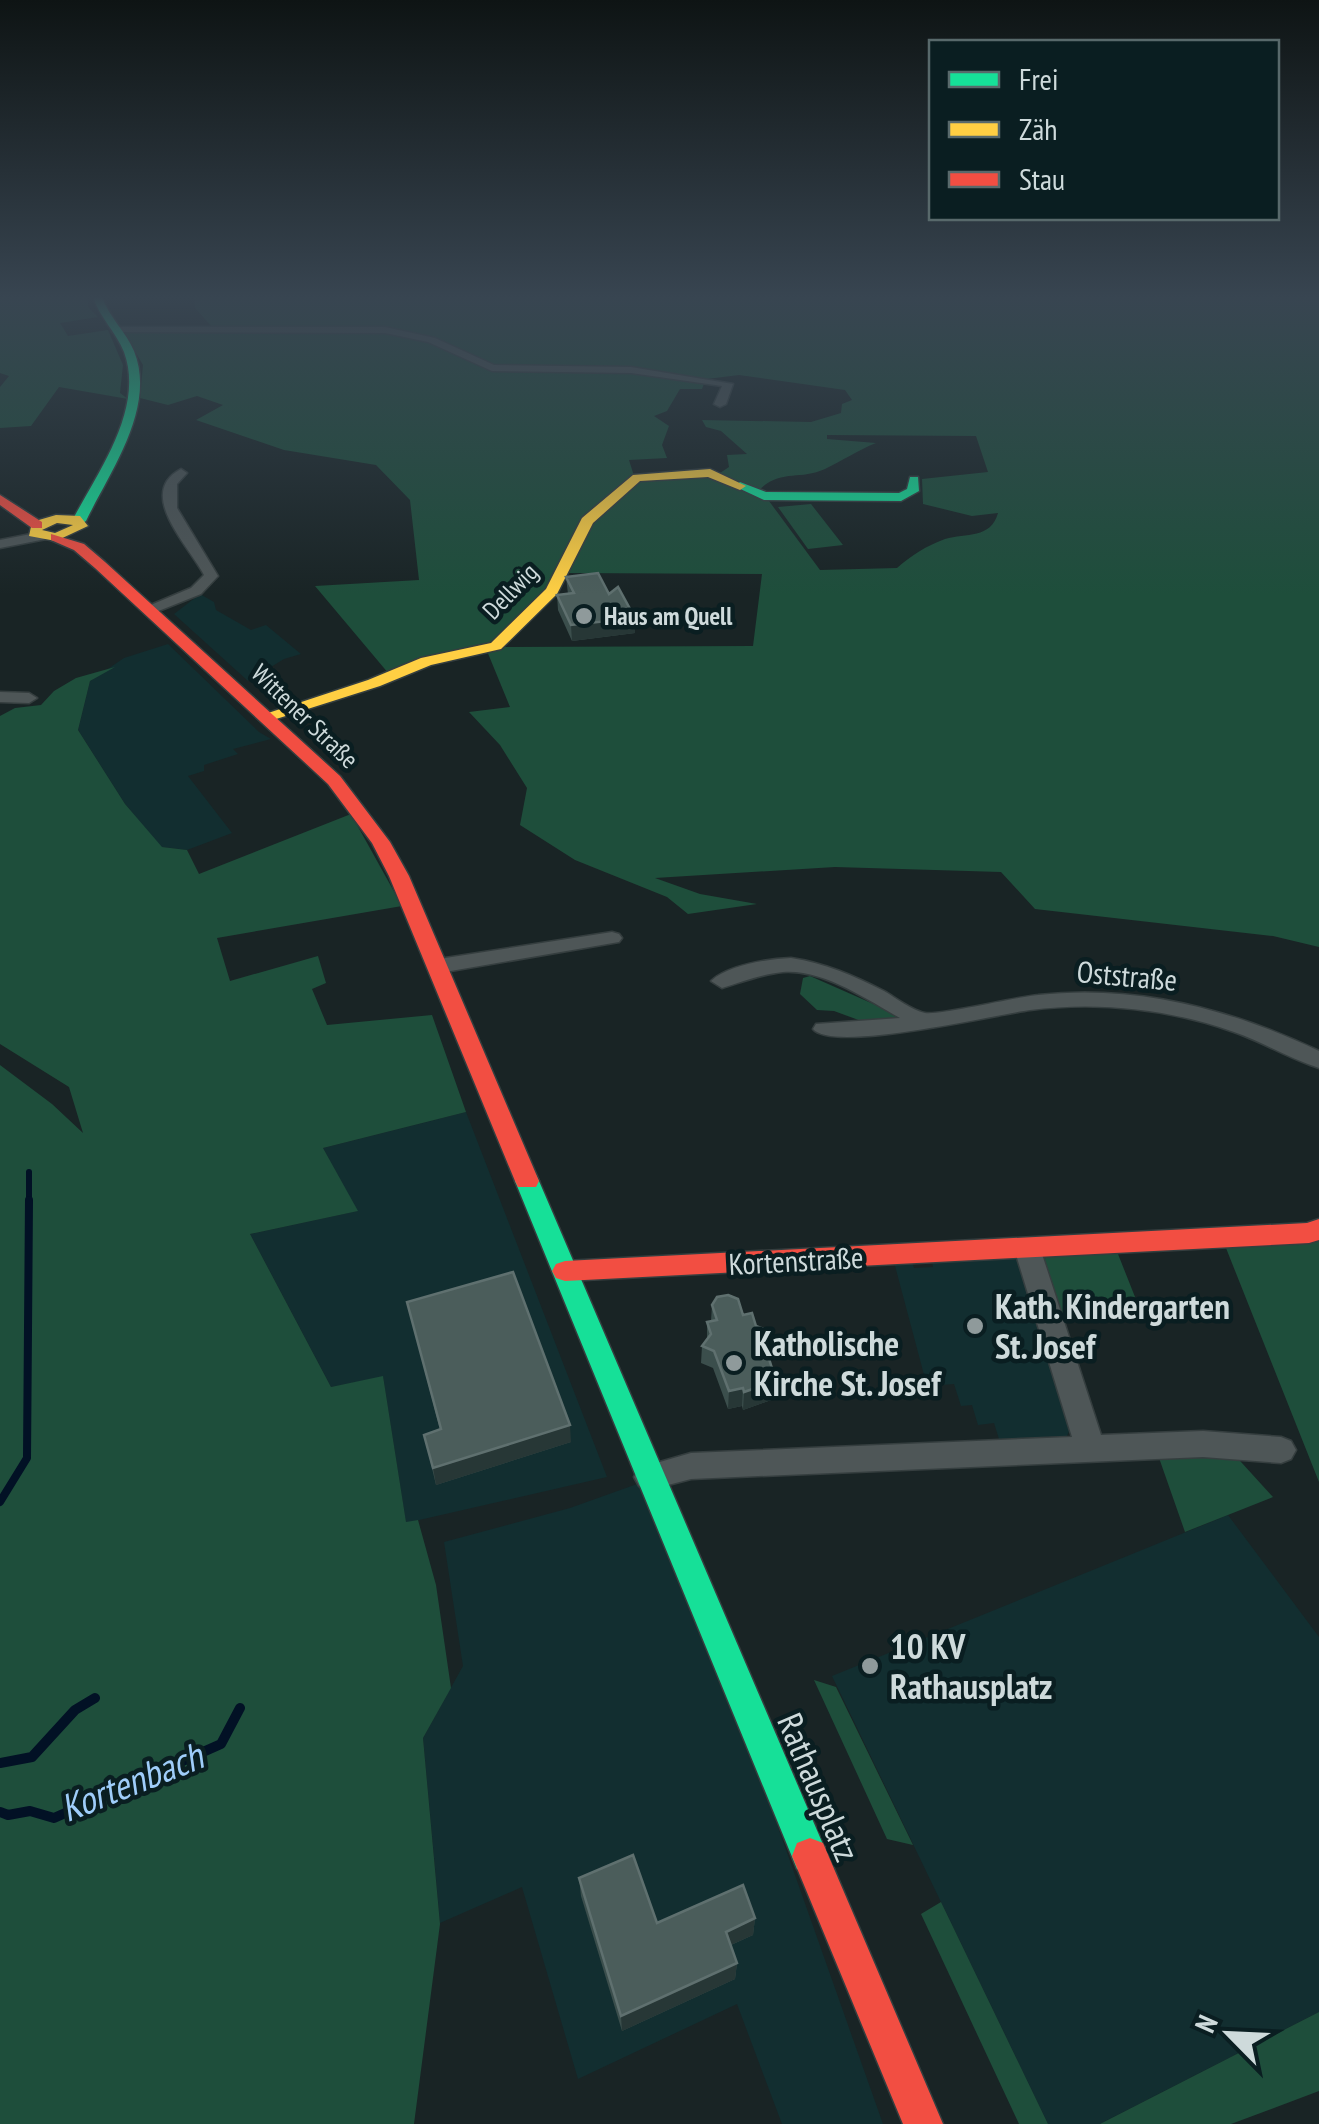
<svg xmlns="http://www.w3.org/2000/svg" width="1319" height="2124" font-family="'PT Sans Narrow',sans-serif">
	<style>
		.built { fill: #122e30 }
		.green { fill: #1e4e3b }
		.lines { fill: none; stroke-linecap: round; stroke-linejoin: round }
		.stream-far2 { stroke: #021125; stroke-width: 6 }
		.stream-far1 { stroke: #021125; stroke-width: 8 }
		.stream { stroke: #021125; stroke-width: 10 }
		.street-casing { stroke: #353e3f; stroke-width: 3 }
		.fast-casing { stroke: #353e3f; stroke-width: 3 }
		.slow-casing { stroke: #353e3f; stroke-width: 3 }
		.jam-casing { stroke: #353e3f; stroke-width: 3 }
		.street { fill: #4e5657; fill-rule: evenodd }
		.fast { fill: #16e098; fill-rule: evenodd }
		.slow { fill: #ffcf43; fill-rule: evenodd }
		.jam { fill: #f24e42; fill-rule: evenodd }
		.wall { fill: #3b4e4c }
		.shaded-wall { fill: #273736 }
		.building { fill: #4b5d5b; stroke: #5f706f; stroke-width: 2.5 }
		.poi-dot { fill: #8f9a9b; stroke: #0a1e21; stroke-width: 4 }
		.labels { text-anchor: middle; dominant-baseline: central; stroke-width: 9; stroke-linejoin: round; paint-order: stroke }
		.far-street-label { font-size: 25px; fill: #cedadb; stroke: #0a1e21 }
		.far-poi-label { font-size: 25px; font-weight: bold; fill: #cedadb; stroke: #0a1e21; text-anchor: start }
		.street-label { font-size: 30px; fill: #cedadb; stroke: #0a1e21 }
		.near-poi-label { font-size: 35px; font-weight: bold; fill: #cedadb; stroke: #0a1e21; text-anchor: start }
		.near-street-label { font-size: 35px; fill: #cedadb; stroke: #0a1e21 }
		.near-water-label { font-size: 38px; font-style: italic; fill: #9fcdfa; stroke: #0a1e21 }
	</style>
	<rect width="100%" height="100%" fill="#192425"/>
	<path class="built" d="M 200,594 L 214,602 L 216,610 L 251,630 L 266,625 L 301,654 L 284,659 L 248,681 L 174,614 Z
		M 168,644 L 259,732 L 271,739 L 233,749 L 238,754 L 204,765 L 204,771 L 188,776 L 232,833 L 187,850 L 161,847 L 125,804 L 78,730 L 90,681 L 124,658 Z
		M 466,1112 L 607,1477 L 406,1523 L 383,1377 L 331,1387 L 250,1234 L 357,1211 L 323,1148 Z
		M 1017,1259 L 1070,1429 L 1067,1436 L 999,1439 L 994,1423 L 978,1425 L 972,1405 L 961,1406 L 954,1384 L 927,1386 L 894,1262 L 912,1261 L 914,1268 L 933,1267 L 932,1261 Z
		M 640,1483 L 761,1779 L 883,2124 L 782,2124 L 737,2004 L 578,2079 L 522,1887 L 440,1923 L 423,1738 L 463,1666 L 444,1542 L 570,1508 Z
		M 1228,1515 L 1319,1637 L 1319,2012 L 1100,2124 L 1048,2124 L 832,1676 Z"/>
	<path class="green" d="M 0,297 L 88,297 L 88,307 L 98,317 L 60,323 L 68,336 L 108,330 L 123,365 L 120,393 L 128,399 L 59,387 L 31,426 L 0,428 L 0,387 L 9,376 L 0,373 Z
		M 195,297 L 1319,297 L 1319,947 L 1273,936 L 1035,909 L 1001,872 L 835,867 L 655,878 L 700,894 L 757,904 L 688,914 L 667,897 L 575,860 L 520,825 L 527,788 L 500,745 L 469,712 L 510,707 L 487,651 L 501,647 L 753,646 L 762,574 L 568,573 L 584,528 L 638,478 L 705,475 L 769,501 L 820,570 L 897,568 C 912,555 926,546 945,539 C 966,533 991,539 998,513 L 972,516 L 923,504 L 922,479 L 988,472 L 976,436 L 827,435 L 827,439 L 876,443 C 858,450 842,461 825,469 C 799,481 781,468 758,491 L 717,475 L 729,467 L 727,455 L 747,454 L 721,431 L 706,427 L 702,420 L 811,422 L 841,413 L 842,404 L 852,400 L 845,390 L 739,375 L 707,379 L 655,371 L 705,381 L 702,389 L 680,389 L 667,411 L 654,416 L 669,426 L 662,445 L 667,458 L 629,460 L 634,476 L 578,529 L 546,593 L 491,643 L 389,674 L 315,586 L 419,580 L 410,500 L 376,465 L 284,450 L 196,420 L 223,405 L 197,396 L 168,405 L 140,398 L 143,365 L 123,331 L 213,328 L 195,308 Z
		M 811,504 L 843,545 L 808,549 L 778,507 Z
		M 115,667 L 90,681 L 78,730 L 125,804 L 162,847 L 187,850 L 199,874 L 351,814 L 402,906 L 217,938 L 230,981 L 318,956 L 326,983 L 312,989 L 327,1025 L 432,1015 L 466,1112 L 323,1148 L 358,1211 L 250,1234 L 331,1387 L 383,1376 L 406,1522 L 418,1520 L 436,1585 L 451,1688 L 423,1738 L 440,1924 L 414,2124 L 0,2124 L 0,1065 L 52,1104 L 83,1133 L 69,1087 L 0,1044 L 0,716 L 15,708 L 41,705 L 54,691 L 76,678 Z
		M 810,976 L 903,1017 L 864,1022 L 834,1011 L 817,1010 L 800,994 L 803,978 Z
		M 1319,1239 L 1319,1482 L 1224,1243 Z
		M 1116,1249 L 1139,1307 L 1102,1320 L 1057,1320 L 1040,1257 Z
		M 1231,1451 L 1273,1497 L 1185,1532 L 1158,1455 Z
		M 814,1680 L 836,1687 L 913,1845 L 887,1839 Z
		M 941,1902 L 1048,2124 L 1019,2124 L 921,1914 Z
		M 1319,2012 L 1319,2091 L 1231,2124 L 1100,2124 Z"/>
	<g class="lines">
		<path class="stream-far2" d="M 29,1203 L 29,1172"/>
		<path class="stream-far1" d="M 0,1502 L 27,1458 L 29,1200"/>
		<path class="stream" d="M 0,1763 L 32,1757 L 75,1710 L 95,1698
			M 0,1812 L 8,1815 L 30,1811 L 54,1818 L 221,1744 L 240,1708"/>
		<defs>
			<path id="street" d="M 115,327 L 385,327 L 435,338 L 494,365 L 631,367 L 733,384 L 726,404 L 720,407 L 714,404 L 722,386 L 631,373 L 492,371 L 428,342 L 385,333 L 112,332 Z
				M 181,469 L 187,473 L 177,484 L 177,508 L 218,576 L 201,594 L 151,614 L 144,610 L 146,607 L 191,588 L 204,575 C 189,546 135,493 181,469 Z
				M 41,532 L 46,533 L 46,539 L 0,548 L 0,540 Z
				M 0,692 L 29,693 L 37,698 L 29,703 L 0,702 Z
				M 612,932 L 619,934 L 622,938 L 619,942 L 439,973 L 429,966 L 439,959 Z
				M 791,958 C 825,963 854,976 884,991 C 896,998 911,1010 925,1013 C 938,1016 1016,997 1038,995 C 1135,984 1231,1009 1319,1051 L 1319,1068 C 1290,1059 1263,1042 1234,1032 C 1170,1009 1098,1001 1030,1010 C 994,1015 833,1053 813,1029 L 816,1024 L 900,1018 C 866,999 823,969 783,972 C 762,974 742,982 722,988 L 711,981 C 728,965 768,959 791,958 Z
				M 1027,1238 L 1036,1241 L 1040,1248 L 1101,1435 L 1203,1431 L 1281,1437 L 1291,1441 L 1296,1450 L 1291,1459 L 1281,1463 L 1203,1457 L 691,1479 L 649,1490 L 639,1486 L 634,1477 L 639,1468 L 691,1453 L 1072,1437 L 1014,1248 L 1018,1241 Z"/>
			<path id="fast" d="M 93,297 L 102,297 C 109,317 126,332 134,351 C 157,408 109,473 86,521 L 79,525 L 72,521 C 97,473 145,409 124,352 C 116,332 100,318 93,297 Z
				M 910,477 L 918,477 L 919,491 L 901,501 L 764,500 L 734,486 L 740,482 L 766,492 L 899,493 L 907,489 Z
				M 527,1172 L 536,1175 L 539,1181 L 828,1856 L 823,1869 L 810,1874 L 797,1869 L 515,1181 L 518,1175 Z"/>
			<path id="slow" d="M 710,469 L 746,486 L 740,490 L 708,477 L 640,481 L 593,523 L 557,594 L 501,649 L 431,665 L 380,686 L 273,720 L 261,720 L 259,716 L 368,680 L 421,658 L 491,643 L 546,589 L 582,518 L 633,475 Z
				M 56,515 L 80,516 L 88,526 L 56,541 L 29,536 L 32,522 ZM 57,523 L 73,525 L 55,533 L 42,530 Z"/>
			<path id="jam" d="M 0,495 L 42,522 L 42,528 L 32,528 L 0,505 Z
				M 51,534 L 84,544 L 105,562 L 340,776 L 390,842 L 409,876 L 539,1181 L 536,1187 L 518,1187 L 515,1181 L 389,876 L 372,843 L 328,784 L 95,568 L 74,550 L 51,540 Z
				M 1319,1219 L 1319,1240 L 1309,1243 L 565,1281 L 556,1278 L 552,1271 L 556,1264 L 565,1261 L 1307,1223 Z
				M 810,1838 L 823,1843 L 943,2124 L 903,2124 L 792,1856 L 797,1843 Z"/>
		</defs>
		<use href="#street" class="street-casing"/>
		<use href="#fast" class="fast-casing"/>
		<use href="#slow" class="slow-casing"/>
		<use href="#jam" class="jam-casing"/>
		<use href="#street" class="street"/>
		<use href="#fast" class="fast"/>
		<use href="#slow" class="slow"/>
		<use href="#jam" class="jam"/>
	</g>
	<path class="wall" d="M 566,577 L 609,594 L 635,618 L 635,633 L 572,641 L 558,610 L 557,595 L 568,594 Z
		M 407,1302 L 571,1442 L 436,1485 L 424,1435 L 440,1430 Z
		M 712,1305 L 743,1315 L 756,1326 L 764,1343 L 776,1381 L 774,1399 L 743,1410 L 742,1406 L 728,1409 L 713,1368 L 701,1363 L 702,1346 L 707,1340 L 707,1322 L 711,1321 Z
		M 579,1878 L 657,1923 L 755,1918 L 753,1935 L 731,1945 L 737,1963 L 735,1979 L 622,2031 L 581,1896 Z"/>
	<path class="shaded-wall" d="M 635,618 L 635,633 L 572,641 L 571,625 Z
		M 776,1381 L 774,1399 L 743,1410 L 744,1392 Z
		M 743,1388 L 742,1406 L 728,1409 L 729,1391 Z
		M 570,1425 L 571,1442 L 436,1485 L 433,1468 Z
		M 755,1918 L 753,1935 L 724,1948 L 726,1932 Z
		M 737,1963 L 735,1979 L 622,2031 L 621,2016 Z"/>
	<path class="building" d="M 598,573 L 609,594 L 618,587 L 635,618 L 571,625 L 557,595 L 574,593 L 566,577 Z
		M 513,1272 L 570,1425 L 433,1468 L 424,1435 L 441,1429 L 407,1302 Z
		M 728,1295 L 738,1299 L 743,1315 L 752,1313 L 756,1326 L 764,1329 L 764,1343 L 776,1381 L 744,1392 L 743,1388 L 729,1391 L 714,1351 L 702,1346 L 711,1334 L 707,1322 L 717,1320 L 712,1305 L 717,1297 Z
		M 633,1855 L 657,1923 L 743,1885 L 755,1918 L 726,1932 L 737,1963 L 621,2016 L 579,1878 Z"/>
	<linearGradient id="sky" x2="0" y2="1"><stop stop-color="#0e1414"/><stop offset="0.5" stop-color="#384551"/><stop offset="1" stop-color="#384551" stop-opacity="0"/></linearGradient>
	<rect width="1319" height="595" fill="url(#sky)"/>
	<g class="poi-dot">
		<circle cx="584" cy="616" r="10"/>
		<circle cx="975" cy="1326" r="10"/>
		<circle cx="734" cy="1363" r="10"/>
		<circle cx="870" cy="1666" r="10"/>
	</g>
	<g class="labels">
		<g class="far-street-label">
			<text transform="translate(510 591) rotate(-46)">Dellwig</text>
			<text transform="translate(305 716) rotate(44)">Wittener Straße</text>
		</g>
		<g class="far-poi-label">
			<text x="604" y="616">Haus am Quell</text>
		</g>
		<g class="street-label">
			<text transform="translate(1127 975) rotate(5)">Oststraße</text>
			<text transform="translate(796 1260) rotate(-3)">Kortenstraße</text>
		</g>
		<g class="near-poi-label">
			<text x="995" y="1306">Kath. Kindergarten<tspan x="995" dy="40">St. Josef</tspan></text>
			<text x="754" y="1343">Katholische<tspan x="754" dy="40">Kirche St. Josef</tspan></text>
			<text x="890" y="1646">10 KV<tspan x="890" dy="40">Rathausplatz</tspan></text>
		</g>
		<g class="near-street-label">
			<text transform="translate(819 1787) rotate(67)">Rathausplatz</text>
		</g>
		<g class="near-water-label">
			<text transform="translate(131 1781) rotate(-22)">Kortenbach</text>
		</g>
	</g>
	<rect x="929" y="40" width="350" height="180" fill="#0a1e21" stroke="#58696b" stroke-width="2.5"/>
	<rect x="949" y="72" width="50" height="15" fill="#16e098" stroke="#58696b" stroke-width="2.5"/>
	<text x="1019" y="90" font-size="30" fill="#cedadb">Frei</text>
	<rect x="949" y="122" width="50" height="15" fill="#ffcf43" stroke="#58696b" stroke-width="2.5"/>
	<text x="1019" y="140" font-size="30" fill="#cedadb">Zäh</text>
	<rect x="949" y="172" width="50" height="15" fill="#f24e42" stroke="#58696b" stroke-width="2.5"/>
	<text x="1019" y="190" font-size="30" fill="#cedadb">Stau</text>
	<g transform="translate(1229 2034) rotate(294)" stroke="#0a1e21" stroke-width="8" paint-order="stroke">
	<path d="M0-8L18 38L0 25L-18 38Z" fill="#cedadb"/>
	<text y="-15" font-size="28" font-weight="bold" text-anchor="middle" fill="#cedadb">N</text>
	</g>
</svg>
